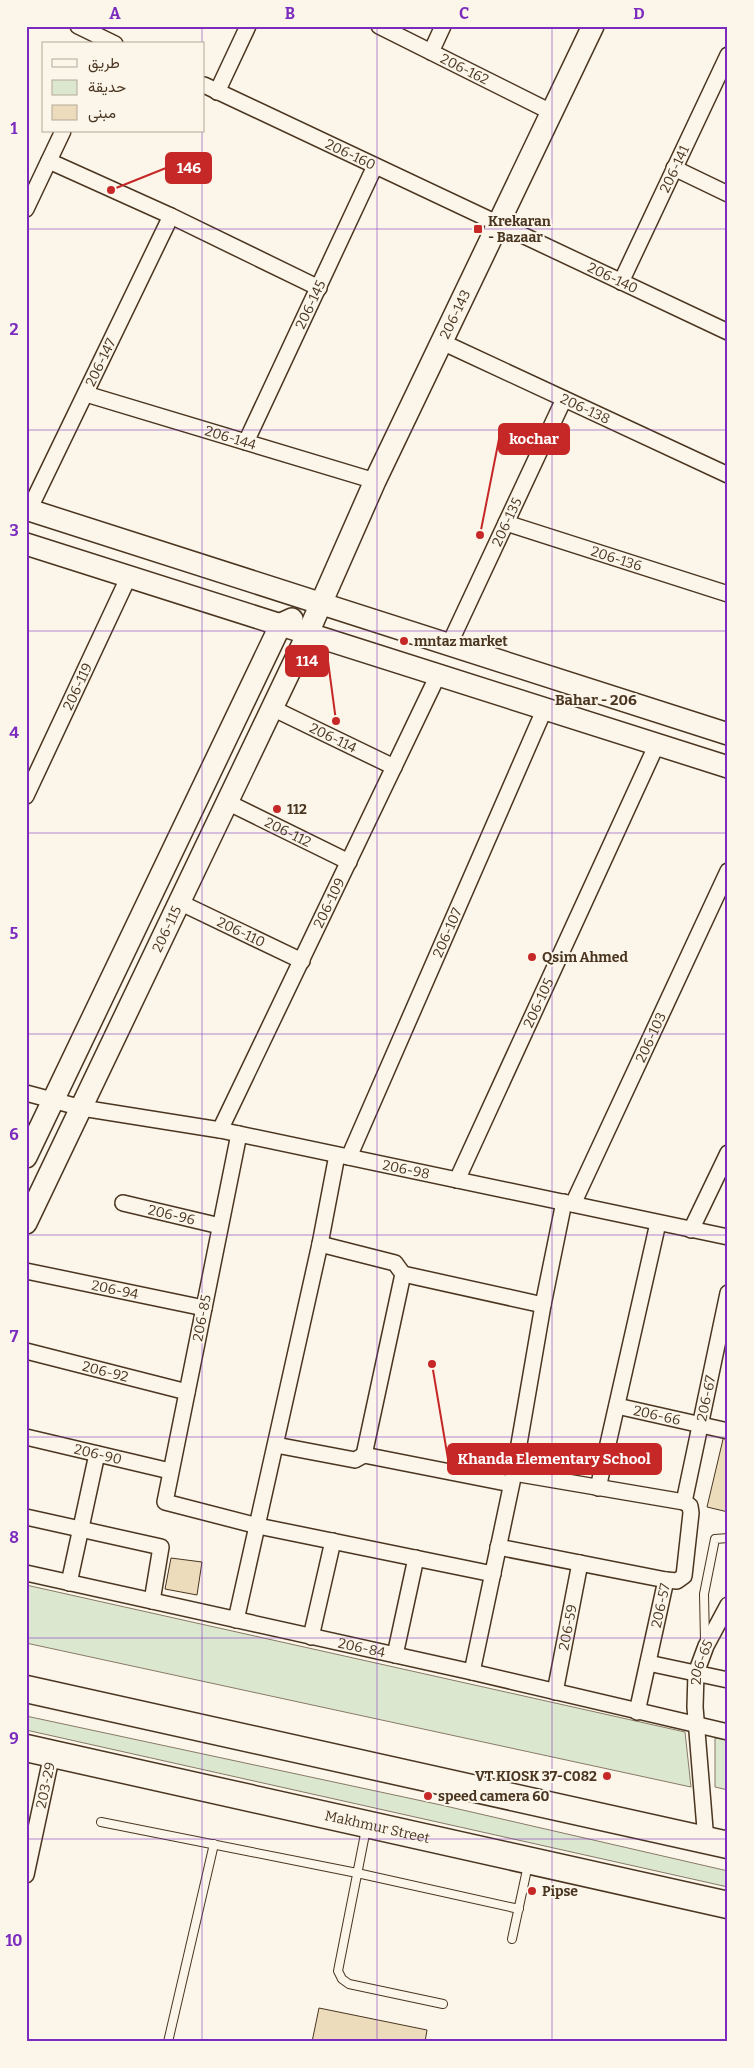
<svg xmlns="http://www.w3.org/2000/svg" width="754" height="2068" font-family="Bitter,Vazirmatn,serif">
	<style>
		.green { fill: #dce7d0; stroke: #887966 }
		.building { fill: #ecdcbc; stroke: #4a3520 }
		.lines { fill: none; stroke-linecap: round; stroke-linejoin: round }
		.lane-casing { stroke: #4a3520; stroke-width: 10 }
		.street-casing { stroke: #4a3520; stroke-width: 18 }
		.secondary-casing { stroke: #4a3520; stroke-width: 24 }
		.highway-casing { stroke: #4a3520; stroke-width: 29 }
		.lane { stroke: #fbf6e9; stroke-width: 8 }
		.street { stroke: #fbf6e9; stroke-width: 15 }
		.secondary { stroke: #fbf6e9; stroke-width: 21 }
		.highway { stroke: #fbf6e9; stroke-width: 26 }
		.grid { fill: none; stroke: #7b2cbf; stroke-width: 1; stroke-opacity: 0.55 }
		.poi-dot { fill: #c62828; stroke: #fbf6e9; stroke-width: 2 }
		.labels { text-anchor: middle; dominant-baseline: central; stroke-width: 4; stroke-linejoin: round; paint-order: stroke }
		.street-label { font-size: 14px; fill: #4a3520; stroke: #fbf6e9 }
		.poi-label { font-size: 14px; font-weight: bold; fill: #4a3520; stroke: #fbf6e9; text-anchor: start }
		.neighbourhood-label { font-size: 15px; font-weight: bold; fill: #4a3520; stroke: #fbf6e9 }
		.leader { fill: none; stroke: #c62828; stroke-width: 2 }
		.callout-dot { fill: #c62828; stroke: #fbf6e9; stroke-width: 2 }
		.callout { fill: #c62828; stroke: #c62828; stroke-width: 2 }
		.callout-label { font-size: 15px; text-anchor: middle; font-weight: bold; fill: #fff }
		.neatline { fill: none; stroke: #7b2cbf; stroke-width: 2 }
		.grid-label { font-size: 16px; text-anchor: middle; font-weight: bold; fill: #7b2cbf }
	</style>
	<rect width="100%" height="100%" fill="#fbf6e9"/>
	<path class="green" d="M 26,1585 L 685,1732 L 691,1787 L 26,1643 Z
		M 26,1716 L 441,1805 L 728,1871 L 728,1887 L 26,1730 Z
		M 715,1738 L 728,1740 L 728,1790 L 715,1787 Z"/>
	<path class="building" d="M 724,1435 L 728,1436 L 728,1512 L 707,1507 Z
		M 171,1558 L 202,1562 L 197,1595 L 165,1589 Z
		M 319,2008 L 427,2030 L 425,2042 L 312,2042 Z"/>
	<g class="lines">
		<defs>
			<path id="lane" d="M 705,1641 L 704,1594 L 715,1539 L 728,1538
				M 101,1822 L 357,1873 L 519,1909
				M 366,1829 L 338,1971 L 342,1979 L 349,1984 L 443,2004
				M 512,1939 L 528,1865
				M 168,2042 L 214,1844"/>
			<g id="street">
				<path d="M 78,26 L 115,44"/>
				<path id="s1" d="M 379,26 L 551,112"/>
				<path d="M 431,52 L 443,26"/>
				<path id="s2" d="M 204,85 L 728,332"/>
				<path d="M 217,92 L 248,26"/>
				<path d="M 49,161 L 171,216 L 319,288"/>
				<path d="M 674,168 L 728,194"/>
				<path d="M 26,209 L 63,131"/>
				<path id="s3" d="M 621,282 L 728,55"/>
				<path id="s4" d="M 442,342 L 728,475"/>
				<path id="s5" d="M 86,394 L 375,481"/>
				<path id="s6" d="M 246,442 L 375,166"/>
				<path id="s7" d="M 29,510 L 171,216"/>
				<path id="s8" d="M 506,523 L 728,594"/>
				<path id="s9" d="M 449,645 L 564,399"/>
				<path id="s10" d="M 272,708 L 394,767"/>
				<path id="s11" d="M 26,796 L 129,576"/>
				<path id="s12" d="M 227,802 L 349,862"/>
				<path id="s13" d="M 179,902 L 302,961"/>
				<path id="s14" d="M 26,1093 L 82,1108 L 220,1130 L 728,1237"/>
				<path id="s15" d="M 220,1130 L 438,675"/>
				<path d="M 239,1134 L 165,1502 L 258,1526 L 493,1574"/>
				<path id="s16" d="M 349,1157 L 545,708"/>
				<path id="s17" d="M 457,1180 L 657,744"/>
				<path id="s18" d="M 123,1203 L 220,1226"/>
				<path id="s19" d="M 573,1204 L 728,871"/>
				<path d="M 691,1230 L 728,1153"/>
				<path d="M 320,1244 L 395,1263 L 403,1274 L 364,1455"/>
				<path id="s20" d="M 26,1271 L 204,1308"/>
				<path d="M 403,1274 L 543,1305"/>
				<path id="s21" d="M 26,1351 L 187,1392"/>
				<path id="s22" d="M 617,1406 L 728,1431"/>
				<path id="s23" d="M 26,1437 L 170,1471"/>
				<path d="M 276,1445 L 355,1460 L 364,1455 L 511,1484"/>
				<path d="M 598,1488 L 658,1223"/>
				<path id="s24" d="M 684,1502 L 728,1293"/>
				<path d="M 26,1517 L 161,1547 L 152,1601"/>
				<path d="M 498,1547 L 666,1580 L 677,1581 L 684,1576 L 691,1513 L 690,1506 L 684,1502 L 514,1473"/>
				<path id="s25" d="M 26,1573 L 472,1672 L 728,1732"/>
				<path d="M 69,1583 L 97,1454"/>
				<path d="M 236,1620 L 320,1244 L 337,1155"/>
				<path d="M 311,1637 L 333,1541"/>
				<path d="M 395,1655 L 416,1558"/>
				<path d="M 648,1663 L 728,1680"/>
				<path d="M 472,1672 L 514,1473 L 543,1305 L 564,1202"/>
				<path id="s26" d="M 555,1692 L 580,1563"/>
				<path id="s27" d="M 637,1712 L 666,1580"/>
				<path id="s28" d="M 706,1841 L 695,1707 L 696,1673 L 706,1646 L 728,1605"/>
				<path id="s29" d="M 26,1875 L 52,1754"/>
			</g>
			<g id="secondary">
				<path d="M 26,509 L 728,734"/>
				<path d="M 26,544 L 728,767"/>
				<path d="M 26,1157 L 281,624 L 292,619"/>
				<path id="s30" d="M 26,1223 L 308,633 L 375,481 L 593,26"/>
			</g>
			<g id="highway">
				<path d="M 26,1689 L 728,1845"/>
				<path id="s31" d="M 26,1748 L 728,1905"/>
			</g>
		</defs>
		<use href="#lane" class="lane-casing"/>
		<use href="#street" class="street-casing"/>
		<use href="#secondary" class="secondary-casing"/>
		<use href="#highway" class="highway-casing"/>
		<use href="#lane" class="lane"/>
		<use href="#street" class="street"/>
		<use href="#secondary" class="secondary"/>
		<use href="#highway" class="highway"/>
	</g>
	<path class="grid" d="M 202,26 L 202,44M 377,26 L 377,2042M 552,26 L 552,2042M 202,131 L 202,2042M 26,229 L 728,229M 26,430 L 728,430M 26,631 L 728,631M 26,833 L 728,833M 26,1034 L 728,1034M 26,1235 L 728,1235M 26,1437 L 728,1437M 26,1638 L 728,1638M 26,1839 L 728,1839"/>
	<g class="poi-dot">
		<rect x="473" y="224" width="10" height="10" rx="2.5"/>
		<circle cx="404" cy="641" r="5"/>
		<circle cx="277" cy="809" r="5"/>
		<circle cx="532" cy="957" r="5"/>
		<circle cx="607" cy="1776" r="5"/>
		<circle cx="428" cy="1796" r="5"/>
		<circle cx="532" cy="1891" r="5"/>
	</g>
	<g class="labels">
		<g class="street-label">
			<text stroke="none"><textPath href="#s1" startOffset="96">206-162</textPath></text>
			<text stroke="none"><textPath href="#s2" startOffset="162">206-160</textPath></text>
			<text stroke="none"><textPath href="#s3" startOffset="125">206-141</textPath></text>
			<text stroke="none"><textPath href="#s2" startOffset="452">206-140</textPath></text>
			<text stroke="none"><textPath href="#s6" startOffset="152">206-145</textPath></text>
			<text stroke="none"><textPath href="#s30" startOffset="1005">206-143</textPath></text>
			<text stroke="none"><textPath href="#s7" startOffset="164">206-147</textPath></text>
			<text stroke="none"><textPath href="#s4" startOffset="158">206-138</textPath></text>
			<text stroke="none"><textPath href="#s5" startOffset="151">206-144</textPath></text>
			<text stroke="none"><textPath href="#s9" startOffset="136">206-135</textPath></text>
			<text stroke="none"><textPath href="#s8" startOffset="116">206-136</textPath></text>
			<text stroke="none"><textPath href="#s11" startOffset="121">206-119</textPath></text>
			<text stroke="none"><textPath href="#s10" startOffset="68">206-114</textPath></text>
			<text stroke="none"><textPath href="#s12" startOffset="68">206-112</textPath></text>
			<text stroke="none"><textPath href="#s15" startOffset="252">206-109</textPath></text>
			<text stroke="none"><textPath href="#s30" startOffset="326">206-115</textPath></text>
			<text stroke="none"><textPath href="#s13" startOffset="69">206-110</textPath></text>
			<text stroke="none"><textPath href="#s16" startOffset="245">206-107</textPath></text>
			<text stroke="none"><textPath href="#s17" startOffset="195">206-105</textPath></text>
			<text stroke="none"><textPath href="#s19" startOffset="184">206-103</textPath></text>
			<text stroke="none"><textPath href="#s14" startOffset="388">206-98</textPath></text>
			<text stroke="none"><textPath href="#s18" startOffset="50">206-96</textPath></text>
			<text stroke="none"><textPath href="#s20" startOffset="91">206-94</textPath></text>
			<text transform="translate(202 1318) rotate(-79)">206-85</text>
			<text stroke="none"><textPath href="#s21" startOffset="82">206-92</textPath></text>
			<text stroke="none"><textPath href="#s24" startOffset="106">206-67</textPath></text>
			<text stroke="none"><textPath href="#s22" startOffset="41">206-66</textPath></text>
			<text stroke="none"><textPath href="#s23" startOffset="74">206-90</textPath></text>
			<text stroke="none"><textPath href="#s27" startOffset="109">206-57</textPath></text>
			<text stroke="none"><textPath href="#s26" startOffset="66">206-59</textPath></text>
			<text stroke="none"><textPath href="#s25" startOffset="344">206-84</textPath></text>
			<text stroke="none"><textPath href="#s28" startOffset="180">206-65</textPath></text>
			<text stroke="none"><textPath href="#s29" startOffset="92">203-29</textPath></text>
			<text stroke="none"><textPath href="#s31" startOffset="360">Makhmur Street</textPath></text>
		</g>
		<g class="poi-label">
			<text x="488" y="221">Krekaran<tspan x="488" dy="16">- Bazaar</tspan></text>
			<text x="414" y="641">mntaz market</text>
			<text x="287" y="809">112</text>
			<text x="542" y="957">Qsim Ahmed</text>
			<text x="597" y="1776" text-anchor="end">VT KIOSK 37-C082</text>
			<text x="438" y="1796">speed camera 60</text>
			<text x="542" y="1891">Pipse</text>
		</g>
		<g class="neighbourhood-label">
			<text x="596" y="700">Bahar - 206</text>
		</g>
	</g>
	<path class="leader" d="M111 190L166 168M480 535L499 439M336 721L328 661M432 1364L448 1459"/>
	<g class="callout-dot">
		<circle cx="111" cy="190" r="5"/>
		<circle cx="480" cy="535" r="5"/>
		<circle cx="336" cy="721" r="5"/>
		<circle cx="432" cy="1364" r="5"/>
	</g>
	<g class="callout">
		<rect x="166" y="153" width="45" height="30" rx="5"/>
		<rect x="499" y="424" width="70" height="30" rx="5"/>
		<rect x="286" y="646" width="42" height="30" rx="5"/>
		<rect x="448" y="1444" width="213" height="30" rx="5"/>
	</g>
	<g class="callout-label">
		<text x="189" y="173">146</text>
		<text x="534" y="444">kochar</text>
		<text x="307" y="666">114</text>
		<text x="554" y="1464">Khanda Elementary School</text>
	</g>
	<rect width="754" height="2068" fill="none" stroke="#fbf6e9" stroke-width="55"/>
	<rect x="42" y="42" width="162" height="90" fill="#fbf6e9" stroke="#b4a999"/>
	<rect x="52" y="59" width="25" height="8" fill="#fbf6e9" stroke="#b4a999"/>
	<text x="88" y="68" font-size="15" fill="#4a3520">طريق</text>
	<rect x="52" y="80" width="25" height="15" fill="#dce7d0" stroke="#b4a999"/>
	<text x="88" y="92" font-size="15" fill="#4a3520">حديقة</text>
	<rect x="52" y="105" width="25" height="15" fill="#ecdcbc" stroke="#b4a999"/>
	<text x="88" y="118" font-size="15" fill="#4a3520">مبنى</text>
	<rect x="28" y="28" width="698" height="2012" class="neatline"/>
	<g class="grid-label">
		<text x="115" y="19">A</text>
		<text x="290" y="19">B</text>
		<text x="464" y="19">C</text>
		<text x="639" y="19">D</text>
		<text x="14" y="134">1</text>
		<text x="14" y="335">2</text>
		<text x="14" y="536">3</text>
		<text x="14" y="738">4</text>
		<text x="14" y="939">5</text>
		<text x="14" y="1140">6</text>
		<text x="14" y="1342">7</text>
		<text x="14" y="1543">8</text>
		<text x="14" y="1744">9</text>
		<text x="14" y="1946">10</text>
	</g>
</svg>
